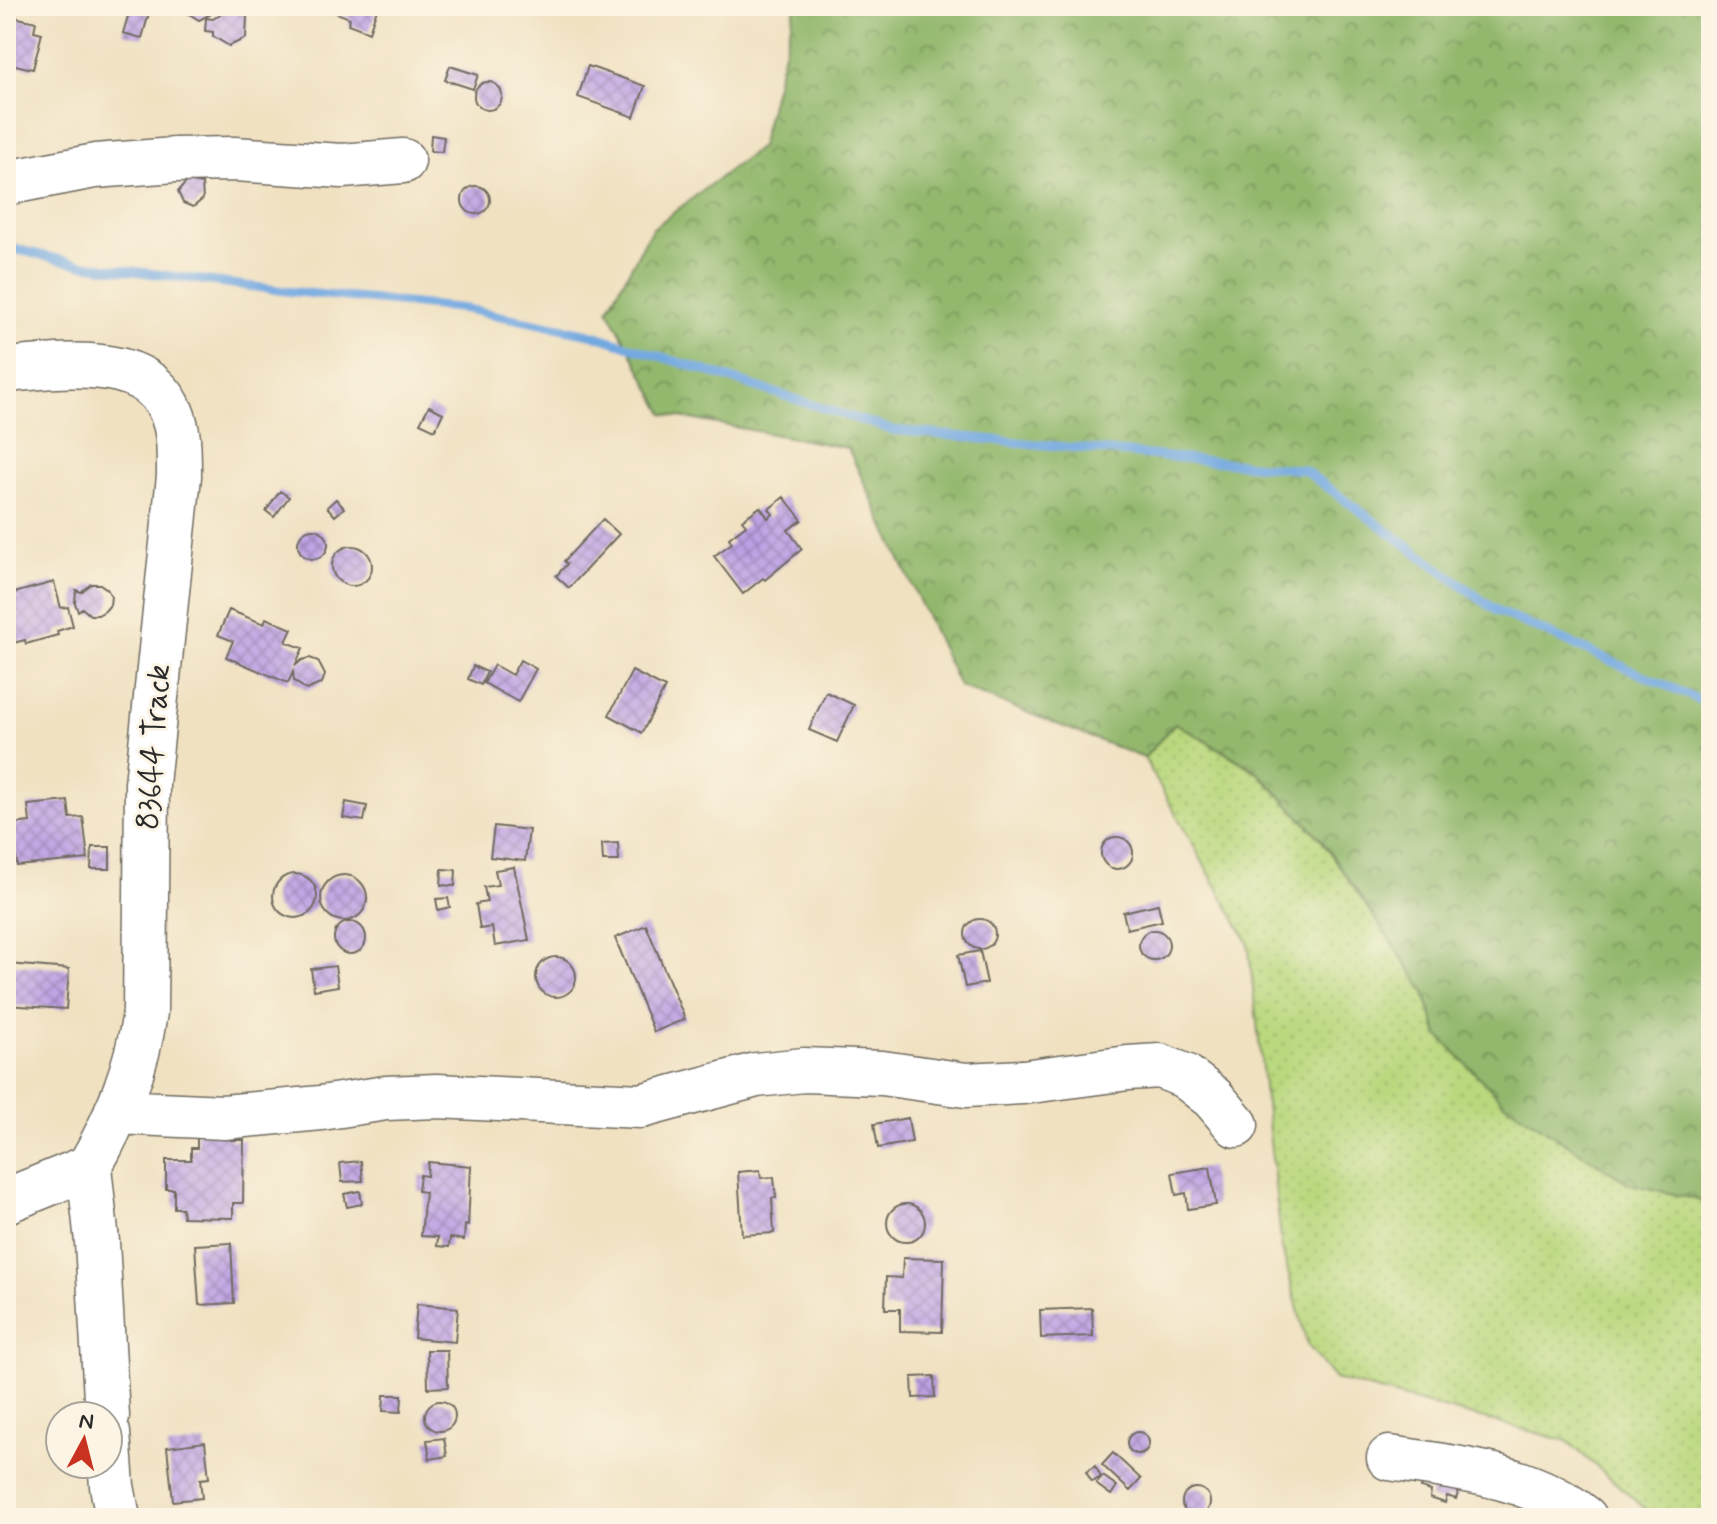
<svg xmlns="http://www.w3.org/2000/svg" width="1717" height="1524" font-family="Mynerve,sans-serif">
	<style>
		.grass { fill: url(#grass-dots); stroke: #728254; stroke-width: 2 }
		.forest { fill: url(#forest-crowns); stroke: #5f724c; stroke-width: 2 }
		.lines { fill: none; stroke-linecap: round; stroke-linejoin: round }
		.stream { stroke: #73a9e1; stroke-width: 9 }
		.building { fill: url(#building-cross-hatch) }
		.minor-casing { stroke: #706b60; stroke-width: 47 }
		.minor { stroke: #fff; stroke-width: 44 }
		.labels { text-anchor: middle; dominant-baseline: central; stroke-width: 6; stroke-linejoin: round; paint-order: stroke }
		.street-label { font-size: 32px; fill: #2b2b2b; stroke: #fcf5e5 }
	</style>
	<defs>
		<pattern id="grass-dots" width="8" height="8" patternUnits="userSpaceOnUse" patternTransform="scale(2)"><rect width="8" height="8" fill="#bad87e"/><path d="M2 2h.1M6 6h.1" fill="none" stroke="#a0ba6d" stroke-width="1.8" stroke-linecap="round"/></pattern>
		<pattern id="forest-crowns" width="20" height="18" patternUnits="userSpaceOnUse" patternTransform="scale(2)"><rect width="20" height="18" fill="#93b86d"/><path d="M2 6a3 3 0 1 1 6 0M12 15a3 3 0 1 1 6 0" fill="none" stroke="#78965a"/></pattern>
		<pattern id="building-cross-hatch" width="8" height="8" patternUnits="userSpaceOnUse" patternTransform="scale(2)"><rect width="8" height="8" fill="#bda0e4"/><path d="M0 0l8 8M0 8l8-8" fill="none" stroke="#9a83b9"/></pattern>
	</defs>
	<rect width="100%" height="100%" fill="#fcf5e5"/>
	<filter id="ink" filterUnits="userSpaceOnUse"><feTurbulence type="fractalNoise" baseFrequency=".0125" numOctaves="2"/><feDisplacementMap in="SourceGraphic" scale="16" xChannelSelector="R" yChannelSelector="G"/><feConvolveMatrix kernelMatrix="1 2 1 2 8 2 1 2 1" color-interpolation-filters="sRGB"/></filter>
	<filter id="wash" filterUnits="userSpaceOnUse"><feTurbulence type="fractalNoise" baseFrequency=".006" numOctaves="4" result="noise"/><feDisplacementMap in="SourceGraphic" scale="32" xChannelSelector="R" yChannelSelector="G"/><feGaussianBlur stdDeviation="1.8" result="paint"/><feColorMatrix in="noise" values="0 0 0 0 0 0 0 0 0 0 0 0 0 0 0 0 0 1.4 0 .05"/><feComposite in="paint" operator="in"/></filter>
	<g filter="url(#wash)">
		<rect width="100%" height="100%" fill="#f0e1c1"/>
		<path class="grass" d="M 1175,723 L 1257,772 L 1320,838 L 1424,990 L 1438,1036 L 1628,1183 L 1711,1203 L 1711,1518 L 1656,1518 L 1567,1441 L 1335,1379 L 1307,1344 L 1282,1248 L 1248,942 L 1144,758 Z"/>
		<path class="forest" d="M 792,6 L 1711,6 L 1711,1203 L 1628,1183 L 1505,1104 L 1438,1035 L 1424,990 L 1320,838 L 1257,771 L 1175,723 L 1144,758 L 959,686 L 848,448 L 664,414 L 608,309 L 652,229 L 760,147 L 795,8 Z"/>
		<g class="lines">
			<path class="stream" d="M 6,247 L 79,264 L 286,291 L 466,309 L 590,334 L 892,430 L 1304,470 L 1497,611 L 1711,705"/>
		</g>
		<g id="blocks">
			<path class="building" d="M 131,6 L 151,6 L 142,38 L 123,33 Z
				M 187,6 L 212,6 L 211,14 L 199,20 L 186,12 Z
				M 333,6 L 378,6 L 369,32 L 348,24 L 350,18 L 331,11 Z
				M 230,7 L 247,17 L 246,38 L 229,46 L 213,36 L 213,32 L 205,31 L 206,18 L 213,19 Z
				M 14,17 L 36,22 L 34,31 L 42,33 L 33,69 L 6,63 L 6,24 L 12,26 Z
				M 450,66 L 478,75 L 473,89 L 445,80 Z
				M 588,66 L 645,86 L 634,117 L 578,97 Z
				M474 96a14 14 0 1 1 28 0a14 14 0 1 1-28 0Z
				M 431,135 L 444,137 L 442,152 L 430,151 Z
				M 187,181 L 202,184 L 203,199 L 193,207 L 183,203 L 178,192 Z
				M462 200a14 14 0 1 1 28 0a14 14 0 1 1-28 0Z
				M 429,406 L 443,413 L 435,430 L 420,423 Z
				M 280,491 L 289,497 L 274,517 L 266,511 Z
				M 784,497 L 802,520 L 788,530 L 802,549 L 765,580 L 763,578 L 743,594 L 714,556 L 732,543 L 729,538 L 746,525 L 742,520 L 760,507 L 768,518 L 773,514 L 769,509 Z
				M 336,499 L 344,508 L 335,516 L 327,507 Z
				M 603,519 L 619,534 L 569,588 L 556,576 L 567,564 L 564,561 Z
				M298 544a15 15 0 1 1 30 0a15 15 0 1 1-30 0Z
				M332 566a20 20 0 1 1 40 0a20 20 0 1 1-40 0Z
				M 54,582 L 61,608 L 68,607 L 73,626 L 57,631 L 58,635 L 26,644 L 25,640 L 13,643 L 9,628 L 6,628 L 6,603 L 16,600 L 14,593 Z
				M 91,584 L 100,584 L 107,589 L 111,596 L 110,605 L 105,611 L 98,615 L 90,615 L 82,608 L 78,611 L 75,603 L 76,590 L 81,592 Z
				M 229,610 L 264,624 L 266,618 L 292,629 L 286,642 L 303,648 L 295,666 L 302,660 L 310,658 L 318,661 L 325,675 L 322,683 L 307,690 L 294,681 L 293,672 L 288,683 L 226,657 L 233,641 L 218,635 Z
				M 520,660 L 536,669 L 518,702 L 484,683 L 494,665 L 512,675 Z
				M 473,666 L 487,672 L 481,685 L 468,679 Z
				M 632,671 L 665,688 L 642,733 L 609,715 Z
				M 826,692 L 854,705 L 837,742 L 809,730 Z
				M 68,801 L 70,818 L 83,817 L 88,859 L 17,866 L 13,824 L 30,822 L 28,805 Z
				M 346,802 L 367,806 L 364,821 L 343,818 Z
				M 494,826 L 529,830 L 525,861 L 490,857 Z
				M1101 853a16 16 0 1 1 32 0a16 16 0 1 1-32 0Z
				M 618,843 L 619,861 L 603,861 L 602,844 Z
				M 92,847 L 110,847 L 110,869 L 91,869 Z
				M 514,867 L 529,940 L 495,946 L 492,927 L 480,929 L 476,904 L 487,902 L 484,887 L 498,885 L 495,870 Z
				M 442,869 L 456,870 L 455,886 L 441,885 Z
				M273 896a22 22 0 1 1 44 0a22 22 0 1 1-44 0Z
				M321 898a23 23 0 1 1 46 0a23 23 0 1 1-46 0Z
				M 448,898 L 450,907 L 438,910 L 436,899 Z
				M 1158,904 L 1162,921 L 1127,929 L 1123,912 Z
				M965 934a15 15 0 1 1 30 0a15 15 0 1 1-30 0Z
				M334 938a16 16 0 1 1 32 0a16 16 0 1 1-32 0Z
				M 646,925 L 685,1019 L 654,1032 L 615,938 Z
				M1139 945a15 15 0 1 1 30 0a15 15 0 1 1-30 0Z
				M 980,951 L 987,983 L 965,987 L 958,955 Z
				M536 977a20 20 0 1 1 40 0a20 20 0 1 1-40 0Z
				M 8,964 L 69,969 L 66,1009 L 6,1005 Z
				M 335,966 L 338,986 L 314,990 L 311,969 Z
				M 908,1118 L 912,1142 L 878,1148 L 874,1124 Z
				M 197,1132 L 231,1133 L 231,1140 L 244,1140 L 243,1203 L 233,1203 L 233,1218 L 183,1217 L 182,1208 L 174,1208 L 174,1189 L 166,1189 L 166,1160 L 191,1160 L 191,1148 L 197,1148 Z
				M 361,1161 L 363,1181 L 342,1182 L 340,1163 Z
				M 428,1162 L 471,1166 L 468,1226 L 465,1225 L 464,1240 L 450,1238 L 449,1247 L 437,1246 L 438,1237 L 421,1236 L 425,1192 L 418,1191 L 420,1175 L 427,1176 Z
				M 1210,1167 L 1216,1205 L 1188,1209 L 1186,1193 L 1176,1195 L 1172,1173 Z
				M 760,1170 L 761,1178 L 774,1177 L 776,1198 L 772,1198 L 774,1233 L 742,1235 L 738,1172 Z
				M 360,1191 L 362,1204 L 347,1207 L 344,1194 Z
				M887 1223a19 19 0 1 1 38 0a19 19 0 1 1-38 0Z
				M 231,1243 L 234,1303 L 199,1305 L 195,1245 Z
				M 903,1258 L 944,1259 L 942,1332 L 900,1331 L 900,1309 L 885,1309 L 886,1277 L 902,1278 Z
				M 417,1304 L 458,1308 L 455,1342 L 414,1338 Z
				M 1092,1308 L 1093,1336 L 1041,1338 L 1040,1310 Z
				M 427,1350 L 447,1350 L 448,1387 L 428,1388 Z
				M 934,1376 L 935,1397 L 913,1398 L 912,1377 Z
				M 384,1395 L 402,1395 L 401,1412 L 383,1411 Z
				M425 1416a15 15 0 1 1 30 0a15 15 0 1 1-30 0Z
				M1127 1443a11 11 0 1 1 22 0a11 11 0 1 1-22 0Z
				M 444,1438 L 447,1456 L 430,1459 L 427,1440 Z
				M 205,1442 L 209,1478 L 200,1479 L 202,1498 L 173,1501 L 167,1447 Z
				M 1113,1453 L 1141,1479 L 1130,1491 L 1102,1465 Z
				M 1095,1466 L 1101,1477 L 1092,1482 L 1086,1472 Z
				M 1426,1472 L 1461,1484 L 1456,1499 L 1447,1496 L 1445,1503 L 1430,1498 L 1431,1491 L 1421,1488 Z
				M 1103,1476 L 1117,1486 L 1111,1495 L 1096,1484 Z
				M1182 1502a14 14 0 1 1 28 0a14 14 0 1 1-28 0Z"/>
		</g>
	</g>
	<g filter="url(#ink)">
		<use href="#blocks" fill-opacity="0" stroke="#706b60" stroke-width="2"/>
		<g class="lines">
			<defs>
				<path id="minor" d="M 6,183 L 95,166 L 175,160 L 234,159 L 342,166 L 403,161
					M 6,370 C 69,365 168,348 178,439 C 179,451 179,464 179,476 L 147,784 L 145,1012 C 138,1065 116,1121 89,1167 L 6,1201
					M 116,1112 L 224,1117 L 321,1108 L 386,1098 L 437,1096 L 641,1106 L 756,1075 L 804,1070 L 882,1073 L 966,1085 L 1023,1082 L 1128,1068 L 1160,1066 L 1185,1076 L 1213,1098 L 1236,1125
					M 89,1167 L 97,1242 L 107,1416
					M 108,1433 L 112,1486 L 118,1518
					M 1389,1458 C 1457,1468 1529,1474 1585,1518"/>
			</defs>
			<use href="#minor" class="minor-casing"/>
			<use href="#minor" class="minor"/>
		</g>
	</g>
	<g class="labels">
		<g class="street-label">
			<text transform="translate(154 747) rotate(-86)">83644 Track</text>
		</g>
	</g>
	<rect width="1717" height="1524" fill="none" stroke="#fcf5e5" stroke-width="32"/>
	<g transform="translate(84 1440) rotate(7)"><circle r="38" fill="#fcf5e5" stroke="#a8a49b" stroke-width="2"/>
	<path d="M0-6L14 30L0 20L-14 30Z" fill="#c8321e"/>
	<text y="-12" font-size="22" font-weight="bold" text-anchor="middle" fill="#2b2b2b">N</text>
	</g>
</svg>
